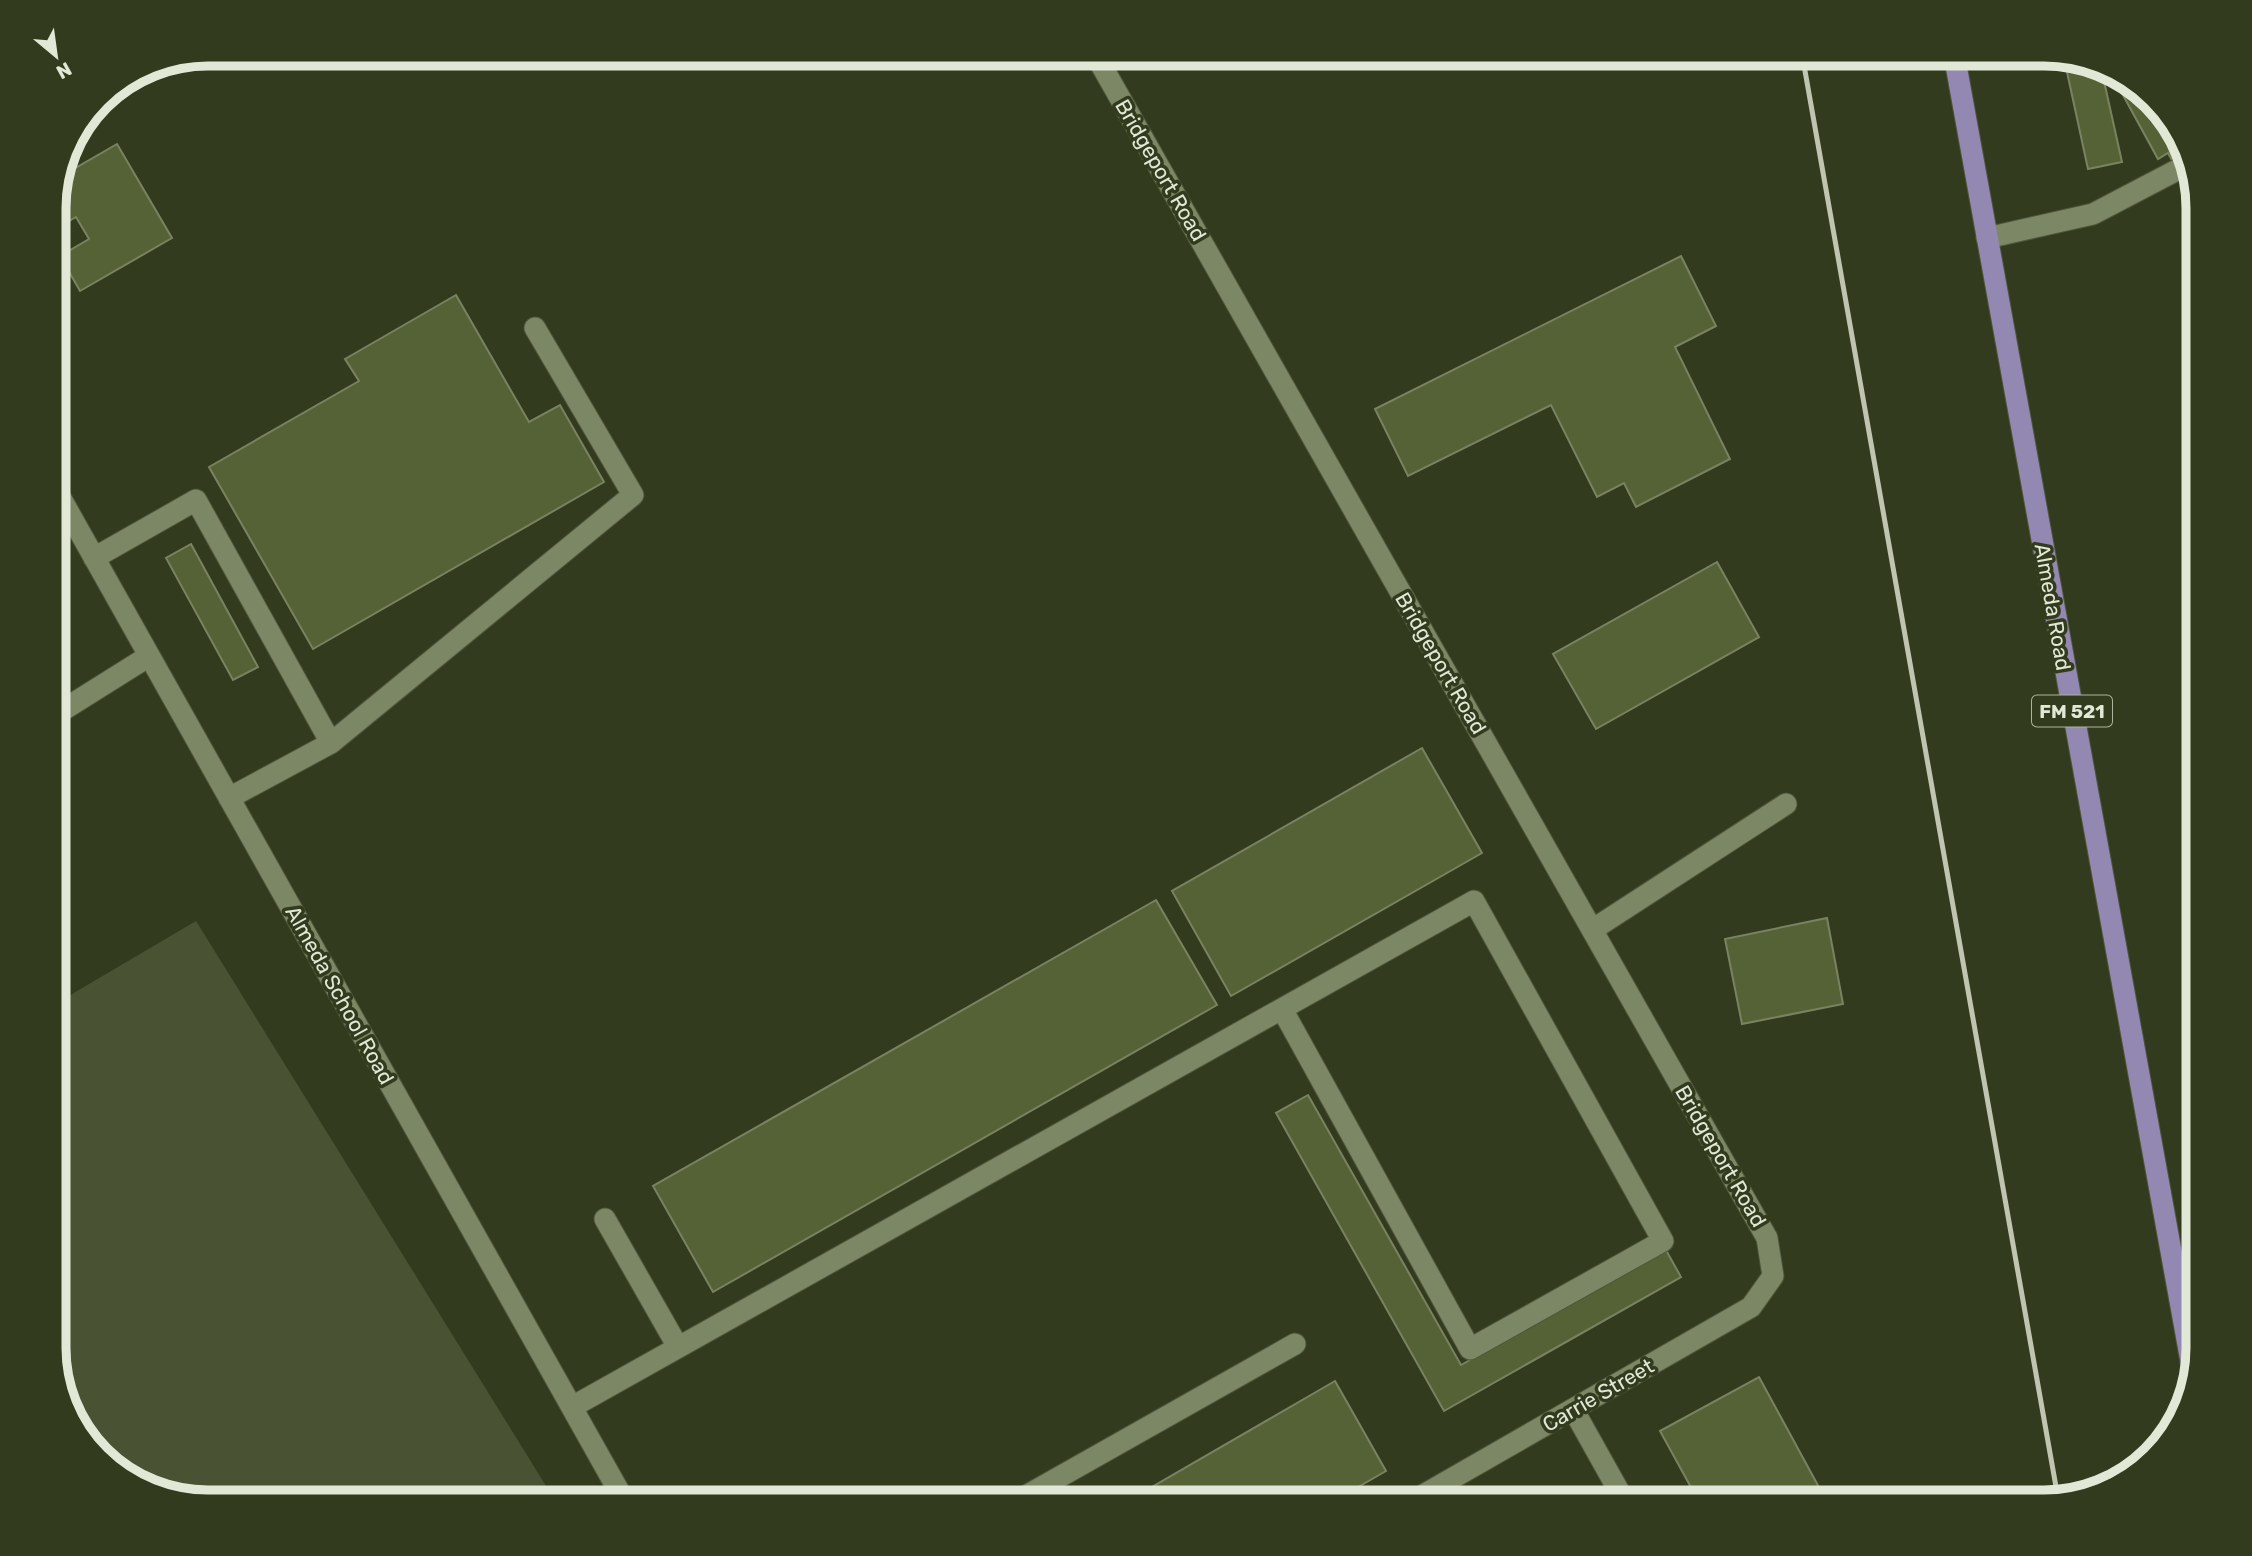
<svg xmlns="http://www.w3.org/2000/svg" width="2252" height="1556" font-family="Rubik,sans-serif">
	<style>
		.green { fill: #495233 }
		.building { fill: #556235; stroke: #798362; stroke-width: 2 }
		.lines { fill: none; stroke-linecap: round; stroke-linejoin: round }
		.minor-casing { stroke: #4e553b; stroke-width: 23 }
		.major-casing { stroke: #4e553b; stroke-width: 23 }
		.minor { stroke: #7c8766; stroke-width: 21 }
		.major { stroke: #9388b2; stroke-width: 21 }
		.rail { stroke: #bfc5b1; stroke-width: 5 }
		.labels { text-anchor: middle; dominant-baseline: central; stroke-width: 7; stroke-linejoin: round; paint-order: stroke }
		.shield { fill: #323b1d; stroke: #adb49e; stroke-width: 2 }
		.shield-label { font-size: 19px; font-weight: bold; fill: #e2e8d6 }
		.street-label { font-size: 21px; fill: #e2e8d6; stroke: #323b1d }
		.rim { fill: none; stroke: #e2e8d6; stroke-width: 9 }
	</style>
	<rect width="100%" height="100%" fill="#323b1d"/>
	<path class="green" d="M 196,921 L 556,1502 L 209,1502 L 123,1475 L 75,1424 L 55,1357 L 55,1004 Z"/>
	<path class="building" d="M 2088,68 L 2102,72 L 2122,162 L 2088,169 L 2067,72 Z
		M 2112,75 L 2129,81 L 2177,132 L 2193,190 L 2189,192 L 2168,153 L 2158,159 Z
		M 117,144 L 172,238 L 80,291 L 60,256 L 89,239 L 76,217 L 55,229 L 55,199 L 60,177 Z
		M 1681,256 L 1716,326 L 1675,347 L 1730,459 L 1636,507 L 1624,483 L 1597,497 L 1551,405 L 1408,476 L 1375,409 Z
		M 456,295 L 529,422 L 560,405 L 604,482 L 313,649 L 209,467 L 359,381 L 345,359 Z
		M 191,544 L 258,667 L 233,680 L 166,558 Z
		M 1717,562 L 1759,637 L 1596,729 L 1553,654 Z
		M 1422,748 L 1482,853 L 1231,996 L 1172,891 Z
		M 1156,900 L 1217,1005 L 713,1292 L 653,1186 Z
		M 1827,918 L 1843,1004 L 1742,1024 L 1725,939 Z
		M 1308,1095 L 1461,1365 L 1666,1250 L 1681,1277 L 1444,1411 L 1276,1113 Z
		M 1759,1377 L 1827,1502 L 1699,1502 L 1660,1431 Z
		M 1335,1381 L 1386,1471 L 1332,1502 L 1126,1502 Z"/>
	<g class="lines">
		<defs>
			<path id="minor" d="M 1095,54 L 1767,1238 L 1773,1276 L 1751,1307 L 1411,1502
				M 1987,238 L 2093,214 L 2177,170
				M 55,488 L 625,1502
				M 94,558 L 196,500 L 331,743 L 229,798
				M 55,715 L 149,656
				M 331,743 L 633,495 L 535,328
				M 1592,930 L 1786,804
				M 605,1219 L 678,1347
				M 572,1407 L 1474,901 L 1663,1241 L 1470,1349 L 1282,1009
				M 1573,1409 L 1625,1502
				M 1015,1502 L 1295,1344"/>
			<path id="major" d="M 1954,54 L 2192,1367"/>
		</defs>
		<use href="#minor" class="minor-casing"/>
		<use href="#major" class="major-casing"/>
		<use href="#minor" class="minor"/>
		<use href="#major" class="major"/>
		<path class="rail" d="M 1802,54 L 2058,1498"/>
	</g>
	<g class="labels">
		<rect class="shield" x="2032" y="695.5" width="80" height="31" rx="5"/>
		<g class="shield-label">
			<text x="2072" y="711">FM 521</text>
		</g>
		<g class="street-label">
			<text transform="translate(1161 170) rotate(60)">Bridgeport Road</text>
			<text transform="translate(2053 607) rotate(80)">Almeda Road</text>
			<text transform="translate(1441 663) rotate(60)">Bridgeport Road</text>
			<text transform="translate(340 995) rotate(61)">Almeda School Road</text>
			<text transform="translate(1721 1156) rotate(60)">Bridgeport Road</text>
			<text transform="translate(1598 1395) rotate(-30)">Carrie Street</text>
		</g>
	</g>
	<path d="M0 0H2252V1556H0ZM208 66H2044A142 142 0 0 1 2186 208V1348A142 142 0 0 1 2044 1490H208A142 142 0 0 1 66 1348V208A142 142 0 0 1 208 66Z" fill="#323b1d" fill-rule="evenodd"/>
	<path class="rim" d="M208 66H2044A142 142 0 0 1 2186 208V1348A142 142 0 0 1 2044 1490H208A142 142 0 0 1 66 1348V208A142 142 0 0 1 208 66Z"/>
	<g transform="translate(56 56) rotate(151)" stroke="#323b1d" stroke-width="5" paint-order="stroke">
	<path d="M0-5L12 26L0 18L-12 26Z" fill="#e2e8d6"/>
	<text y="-10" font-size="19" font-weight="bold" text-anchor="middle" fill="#e2e8d6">N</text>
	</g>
</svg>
